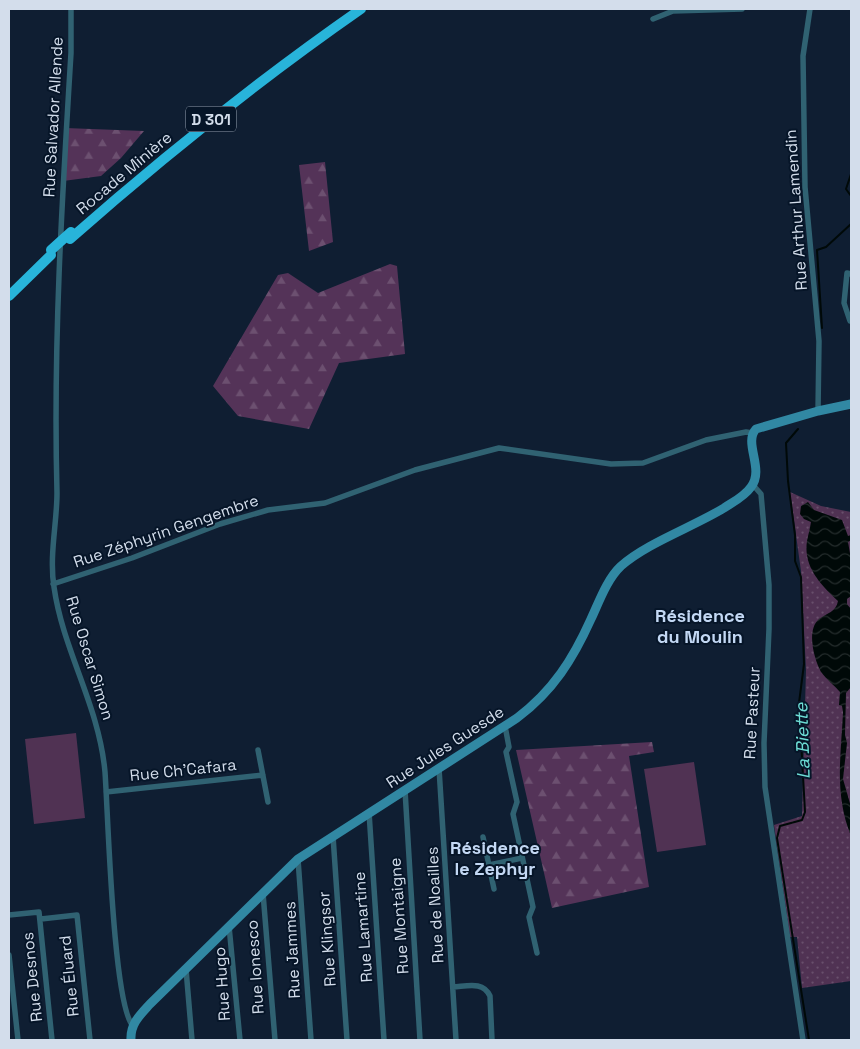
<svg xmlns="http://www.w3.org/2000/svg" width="860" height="1049" font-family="'Space Grotesk',sans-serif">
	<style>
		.forest { fill: url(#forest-firs) }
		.park { fill: url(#park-dots) }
		.garden { fill: #503253 }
		.water { fill: url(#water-waves) }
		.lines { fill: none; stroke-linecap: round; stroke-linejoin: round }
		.stream { stroke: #000908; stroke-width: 2 }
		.minor { stroke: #306272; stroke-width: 5.5 }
		.secondary { stroke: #3188a3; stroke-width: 9 }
		.trunk { stroke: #28b4da; stroke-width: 10 }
		.trunk-bridge { stroke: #28b4da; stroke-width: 10 }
		.labels { text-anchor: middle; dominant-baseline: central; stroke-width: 4; stroke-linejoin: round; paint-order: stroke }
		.shield { fill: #061528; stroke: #96a1b0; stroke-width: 1 }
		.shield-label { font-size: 15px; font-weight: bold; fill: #d3ddeb }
		.street-label { font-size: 16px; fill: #d3ddeb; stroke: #061528 }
		.neighbourhood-label { font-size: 18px; font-weight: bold; fill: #c3d8f4; stroke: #061528 }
		.water-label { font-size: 18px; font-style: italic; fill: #6dddd5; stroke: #061528 }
	</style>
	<defs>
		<pattern id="forest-firs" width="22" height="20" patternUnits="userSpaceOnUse" patternTransform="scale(1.25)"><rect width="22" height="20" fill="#543358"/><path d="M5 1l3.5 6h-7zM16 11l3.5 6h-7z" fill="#6c5070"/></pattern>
		<pattern id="park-dots" width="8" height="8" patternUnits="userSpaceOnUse" patternTransform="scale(1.25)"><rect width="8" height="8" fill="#503253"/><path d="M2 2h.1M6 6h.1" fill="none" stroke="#684f6c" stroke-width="1.8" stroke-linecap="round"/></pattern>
		<pattern id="water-waves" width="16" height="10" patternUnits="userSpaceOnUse" patternTransform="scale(1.25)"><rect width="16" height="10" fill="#000908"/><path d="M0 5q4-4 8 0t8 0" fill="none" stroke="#242c2c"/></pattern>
	</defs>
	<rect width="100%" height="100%" fill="#0f1e32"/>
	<path class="forest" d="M 65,128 L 144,131 L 121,158 L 101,176 L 63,181 Z
		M 325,162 L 333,242 L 309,251 L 299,165 Z
		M 390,264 L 397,266 L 405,354 L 339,363 L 309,429 L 238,416 L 213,386 L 278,275 L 288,273 L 318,293 Z
		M 652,742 L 654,752 L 629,756 L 649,887 L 552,908 L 516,750 Z"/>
	<path class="park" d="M 790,492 L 821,506 L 851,512 L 851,981 L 802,988 L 797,937 L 790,937 L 774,825 L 802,816 L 806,670 L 801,571 Z"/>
	<path class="garden" d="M 76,733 L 85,818 L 34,824 L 25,739 Z
		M 694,762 L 706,845 L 657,852 L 644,769 Z"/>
	<path class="water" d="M 808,502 L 814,510 L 842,520 L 848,536 L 851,535 L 851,540 L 848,542 L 851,559 L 851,596 L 847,599 L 847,604 L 851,609 L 851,687 L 846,693 L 845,735 L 847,743 L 843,779 L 851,807 L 851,836 C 834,794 841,756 843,712 L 842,706 L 839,705 L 840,692 C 834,685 827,680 821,672 C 814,659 806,630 819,619 C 827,613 836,612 838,601 C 821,585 803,567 807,541 C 808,535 810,529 811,522 L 804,519 L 800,514 L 801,506 Z"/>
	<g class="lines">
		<path class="stream" d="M 851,174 L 846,189 L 851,196
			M 822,328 L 817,250 L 826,247 L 851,224
			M 798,429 L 786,443 L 788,481 L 795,535 L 795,561 L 801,577 L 804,664 L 799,703 L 805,812 L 802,820 L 780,826 L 777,838 L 809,1040"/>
		<path class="minor" d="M 71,9 L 71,53 C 62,199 53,346 57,493 C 57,523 49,556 54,587 C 63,651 99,705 105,772 C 108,813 113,1005 133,1026
			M 810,9 L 803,56 L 805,187 L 819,341 L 818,411
			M 653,19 L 673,11 L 742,9
			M 850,321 L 844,303 L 847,273 L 851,274
			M 753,485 L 761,494 L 769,585 L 769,629 L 764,743 L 765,787 L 803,1040
			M 53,584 L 132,558 L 220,524 L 268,510 L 325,503 L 415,470 L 499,448 L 611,464 L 643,463 L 706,440 L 746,432 L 753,433
			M 505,726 L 509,747 L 506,752 L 517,802 L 513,814 L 533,907 L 529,917 L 537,953
			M 258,750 L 268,802
			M 439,768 L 456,1040
			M 405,790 L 420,1040
			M 106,792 L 263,775
			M 369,812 L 384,1040
			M 333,836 L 347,1040
			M 483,837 L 494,889
			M 298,859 L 311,1040
			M 489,865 L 522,858
			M 263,893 L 275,1040
			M 9,915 L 39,912 L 52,1040
			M 41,919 L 77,915 L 90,1040
			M 229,926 L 240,1040
			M 9,955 L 18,1040
			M 186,969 L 192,1040
			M 453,987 C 468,986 483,981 490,996 L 492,1040"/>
		<path class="secondary" d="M 131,1040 C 130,1024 140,1015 150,1004 L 298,859 L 517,718 C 553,691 573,659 591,619 C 599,602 607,579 621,566 C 647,543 693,527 724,508 C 733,502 744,497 751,487 C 765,469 743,443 756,429 L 818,411 L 851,404"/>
		<path class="trunk" d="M 70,239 C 163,157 259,80 361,9
			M 9,296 L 51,255"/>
		<path class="trunk-bridge" d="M 51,250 L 71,232"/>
	</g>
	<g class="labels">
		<rect class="shield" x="186" y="106.5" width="50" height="25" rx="4"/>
		<g class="shield-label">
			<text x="211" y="119">D 301</text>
		</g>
		<g class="street-label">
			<text transform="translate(53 117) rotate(-87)">Rue Salvador Allende</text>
			<text transform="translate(124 173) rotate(-40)">Rocade Minière</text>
			<text transform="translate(796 210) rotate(-94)">Rue Arthur Lamendin</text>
			<text transform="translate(166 531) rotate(-19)">Rue Zéphyrin Gengembre</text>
			<text transform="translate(90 658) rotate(73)">Rue Oscar Simon</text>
			<text transform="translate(752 713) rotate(-87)">Rue Pasteur</text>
			<text transform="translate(445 747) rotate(-33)">Rue Jules Guesde</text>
			<text transform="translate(183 770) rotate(-6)">Rue Ch'Cafara</text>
			<text transform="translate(435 905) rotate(-93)">Rue de Noailles</text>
			<text transform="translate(399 916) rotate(-94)">Rue Montaigne</text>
			<text transform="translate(363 927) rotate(-94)">Rue Lamartine</text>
			<text transform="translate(327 939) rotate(-94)">Rue Klingsor</text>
			<text transform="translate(292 950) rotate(-93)">Rue Jammes</text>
			<text transform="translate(255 967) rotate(-94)">Rue Ionesco</text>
			<text transform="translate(69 976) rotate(-96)">Rue Éluard</text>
			<text transform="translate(32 977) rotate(-96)">Rue Desnos</text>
			<text transform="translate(222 984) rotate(-94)">Rue Hugo</text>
		</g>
		<g class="neighbourhood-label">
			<text x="700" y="615">Résidence<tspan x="700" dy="21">du Moulin</tspan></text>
			<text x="495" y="847">Résidence<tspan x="495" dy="21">le Zephyr</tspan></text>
		</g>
		<g class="water-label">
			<text transform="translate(802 741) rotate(-92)">La Biette</text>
		</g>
	</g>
	<rect width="860" height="1049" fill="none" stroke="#d3ddeb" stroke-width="20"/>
</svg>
